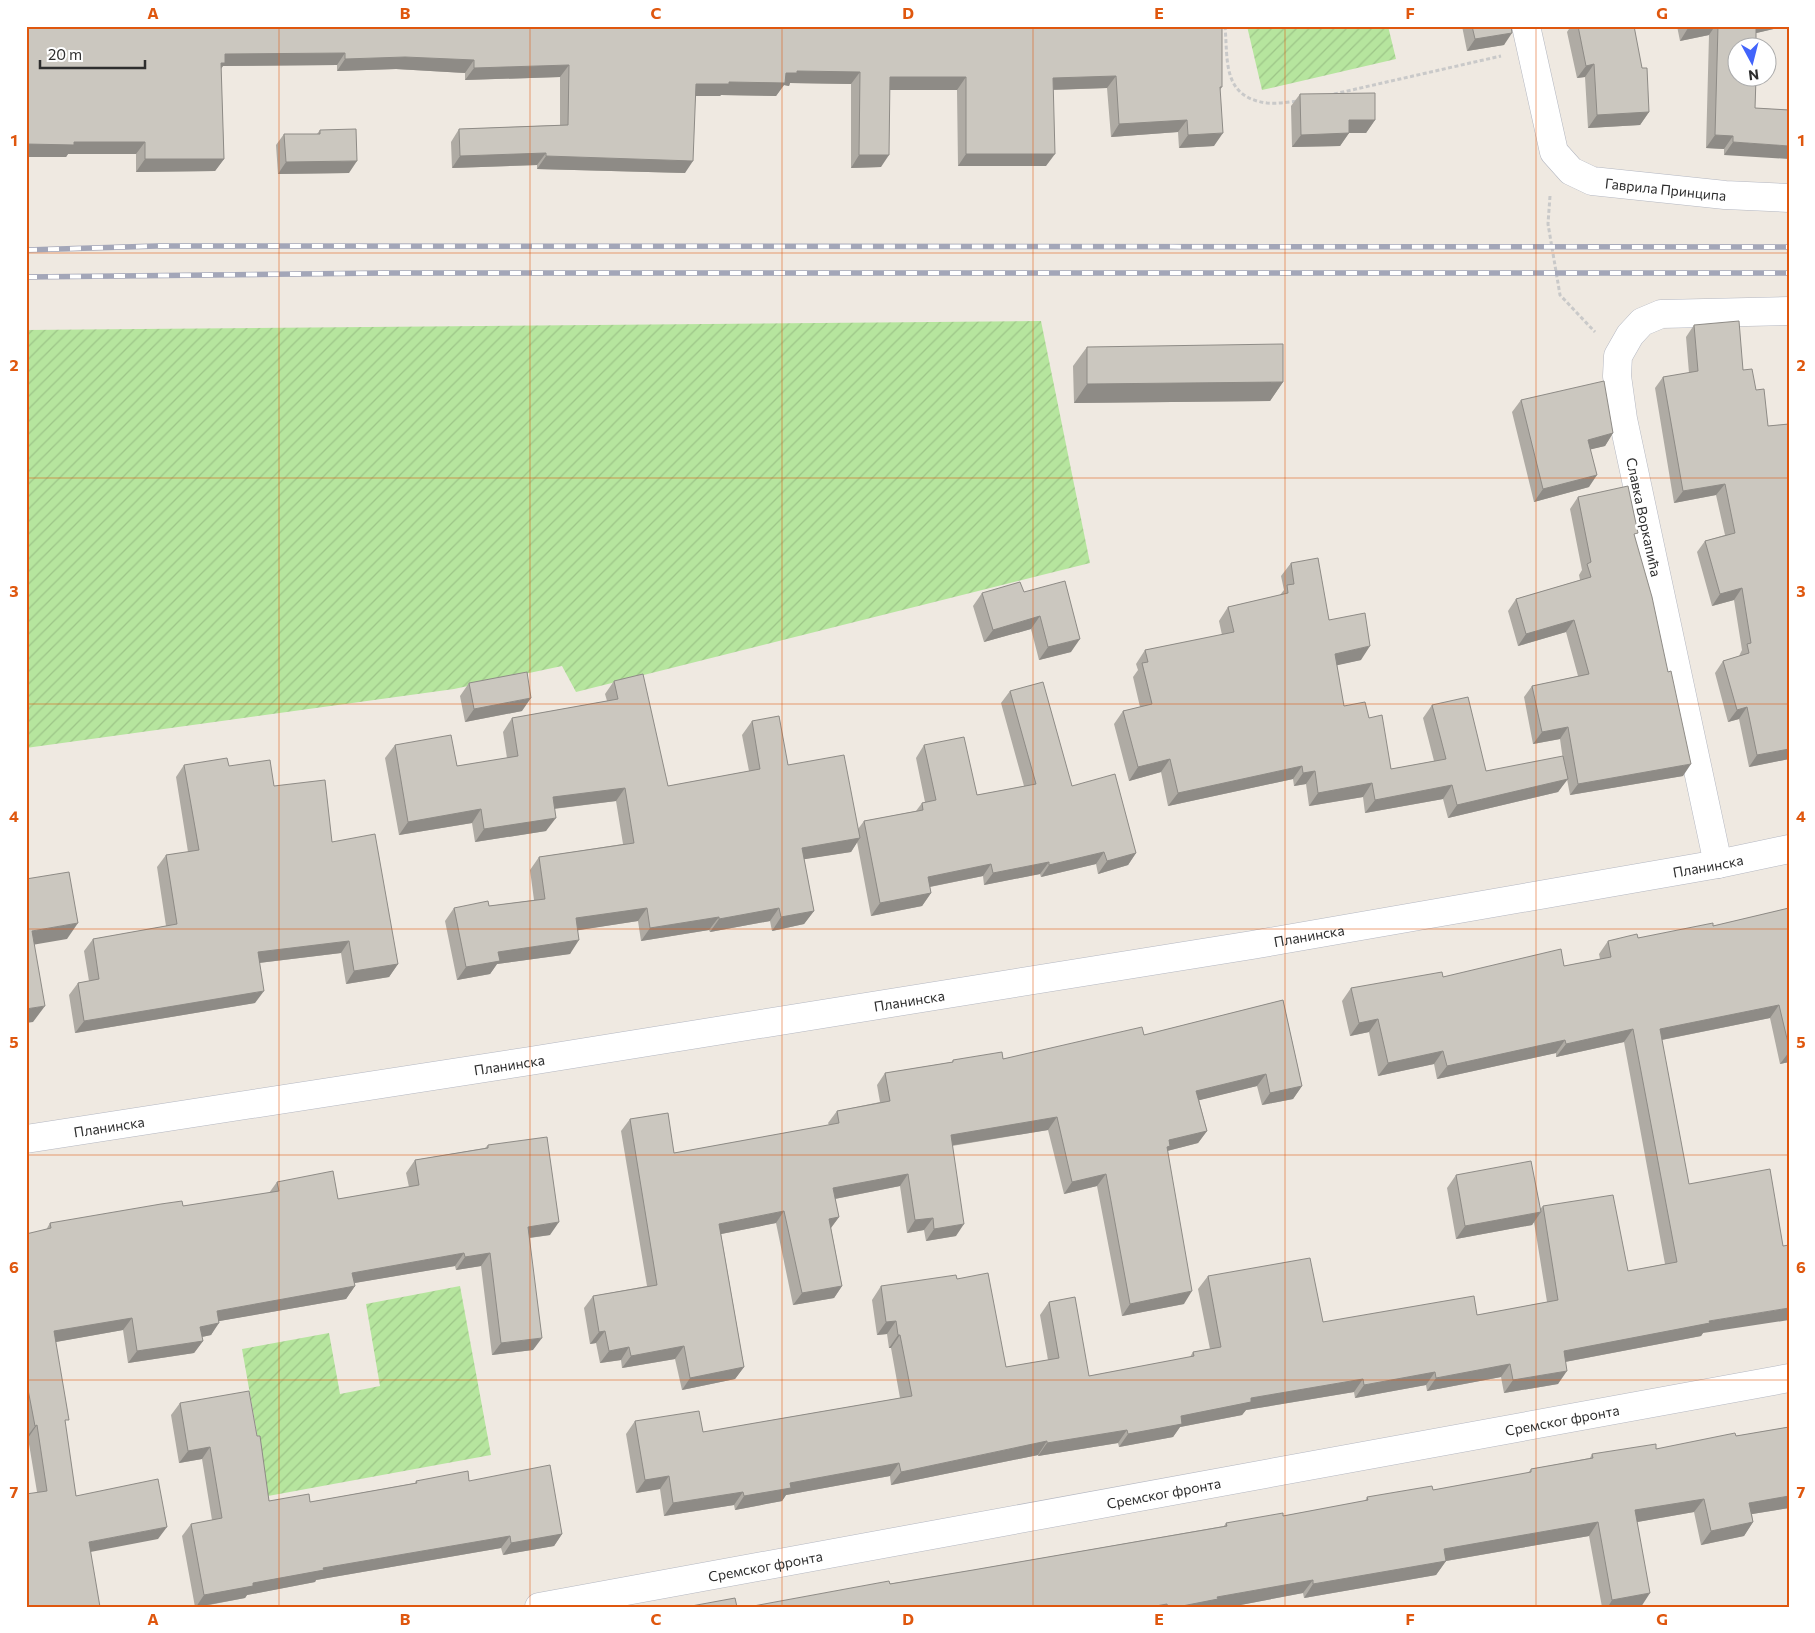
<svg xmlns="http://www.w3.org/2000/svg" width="1815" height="1633" font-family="Commissioner,sans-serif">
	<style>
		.garden { fill: url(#garden-furrows) }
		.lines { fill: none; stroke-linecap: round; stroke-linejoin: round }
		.street-casing { stroke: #b4b7c1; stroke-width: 29 }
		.path { stroke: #c9c9c9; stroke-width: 3; stroke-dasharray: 4 2.5; stroke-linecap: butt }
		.street { stroke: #fff; stroke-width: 28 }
		.rail-casing { stroke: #a3a6b8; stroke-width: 5.5 }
		.rail { stroke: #fff; stroke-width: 4; stroke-dasharray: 11; stroke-linecap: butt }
		.wall { fill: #afaba4 }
		.shaded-wall { fill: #8e8b86 }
		.building { fill: #cbc7bf; stroke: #8e8b86 }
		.grid { fill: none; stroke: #df570e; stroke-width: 1; stroke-opacity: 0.55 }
		.labels { text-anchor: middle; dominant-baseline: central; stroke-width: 5; stroke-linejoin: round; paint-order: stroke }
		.street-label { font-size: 14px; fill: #2e2e2e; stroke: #fff }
		.neatline { fill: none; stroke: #df570e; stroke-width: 2 }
		.grid-label { font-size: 16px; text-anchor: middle; font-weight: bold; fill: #df570e }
	</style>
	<defs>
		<pattern id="garden-furrows" width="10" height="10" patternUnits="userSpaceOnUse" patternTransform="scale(1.25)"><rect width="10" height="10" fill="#b6e59e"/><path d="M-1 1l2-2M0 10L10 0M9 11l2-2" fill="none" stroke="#9dc588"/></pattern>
	</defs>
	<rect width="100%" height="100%" fill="#efe9e1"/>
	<path class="garden" d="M 1247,26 L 1388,26 L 1396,59 L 1262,90 Z
		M 1041,321 L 1090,563 L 576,692 L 562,666 L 454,689 L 26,748 L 26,330 Z
		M 460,1286 L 491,1455 L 268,1496 L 242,1349 L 329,1333 L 340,1394 L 380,1386 L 366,1304 Z"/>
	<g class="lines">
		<defs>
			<g id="street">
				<path id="s1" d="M 1526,26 L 1554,152 L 1571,171 L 1592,181 L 1725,195 L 1789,198"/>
				<path d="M 1718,864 L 1623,419 L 1617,376 L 1618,356 L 1630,335 L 1642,322 L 1661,314 L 1789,311"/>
				<path id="s2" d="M 26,1139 L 530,1061 L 1252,945 L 1718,864 L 1789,849"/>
				<path id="s3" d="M 539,1607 L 1789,1378"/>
			</g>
		</defs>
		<use href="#street" class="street-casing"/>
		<path class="path" d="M 1225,26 C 1228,61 1222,97 1267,103 C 1277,104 1289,102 1299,101
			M 1334,94 L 1501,56
			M 1550,196 L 1548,224 L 1560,295 L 1595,332"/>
		<use href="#street" class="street"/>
		<defs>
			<path id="rail" d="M 26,250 L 157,246 L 1789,247
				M 26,277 L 384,273 L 1789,273"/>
		</defs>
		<use href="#rail" class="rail-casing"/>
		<use href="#rail" class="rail"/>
	</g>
	<path class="wall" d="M 26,26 L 1222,26 L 1222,87 L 1220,90 L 1214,146 L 1179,148 L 1178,132 L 1111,137 L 1107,88 L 1053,90 L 1046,166 L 958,166 L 957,90 L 890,90 L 881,167 L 851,168 L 851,84 L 790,83 L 789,86 L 784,85 L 776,96 L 721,95 L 720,96 L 696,96 L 685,173 L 537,169 L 537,165 L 452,168 L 451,142 L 459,129 L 560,125 L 560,77 L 465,80 L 465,73 L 396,69 L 337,71 L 337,65 L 223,66 L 221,69 L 224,159 L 215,171 L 136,172 L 136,154 L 68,154 L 66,157 L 26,157 Z
		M 1462,26 L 1511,26 L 1504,45 L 1467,51 Z
		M 1571,26 L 1634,26 L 1649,112 L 1640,125 L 1588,128 L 1585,77 L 1577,78 L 1567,32 Z
		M 1677,26 L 1786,26 L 1756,33 L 1755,108 L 1789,110 L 1724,155 L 1724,149 L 1706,148 L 1709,35 L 1680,41 Z
		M 1300,94 L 1375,120 L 1366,133 L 1349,133 L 1340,146 L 1292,147 L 1291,106 Z
		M 320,130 L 349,173 L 278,174 L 276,145 L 284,134 L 317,134 Z
		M 1694,325 L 1743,370 L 1756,390 L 1768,426 L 1789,424 L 1789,759 L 1749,767 L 1739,719 L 1728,722 L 1715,673 L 1723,661 L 1739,656 L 1742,650 L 1734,600 L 1712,606 L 1697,552 L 1705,541 L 1725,535 L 1716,495 L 1674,503 L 1655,388 L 1663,377 L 1689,373 L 1686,337 Z
		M 1087,347 L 1283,382 L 1270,401 L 1074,403 L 1073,366 Z
		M 1521,400 L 1613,433 L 1605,446 L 1591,449 L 1589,487 L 1534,502 L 1512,412 Z
		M 1578,497 L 1635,537 L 1683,776 L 1570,795 L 1567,779 L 1558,792 L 1448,818 L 1443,799 L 1365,813 L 1363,797 L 1309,806 L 1306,784 L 1294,786 L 1293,779 L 1168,806 L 1161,772 L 1129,781 L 1114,724 L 1123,711 L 1140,707 L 1133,677 L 1138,670 L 1136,664 L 1145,650 L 1222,635 L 1219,621 L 1228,607 L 1280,595 L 1284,590 L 1281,576 L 1291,563 L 1329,620 L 1361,660 L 1336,665 L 1344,706 L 1369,718 L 1391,769 L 1434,761 L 1423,718 L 1432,705 L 1486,771 L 1563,760 L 1560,739 L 1533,744 L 1524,697 L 1532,686 L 1578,676 L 1566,632 L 1518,646 L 1508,611 L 1516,599 L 1580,580 L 1579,575 L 1582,570 L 1570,509 Z
		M 1024,592 L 1071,652 L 1039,660 L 1031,629 L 984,642 L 973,606 L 982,593 Z
		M 614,681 L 668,786 L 749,771 L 742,735 L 752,721 L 788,765 L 858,829 L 864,821 L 916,811 L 922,803 L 925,802 L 916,758 L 924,745 L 977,795 L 1024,786 L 1001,703 L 1010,691 L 1072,786 L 1136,853 L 1128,865 L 1098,874 L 1096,864 L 1041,877 L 1040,874 L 984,885 L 983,876 L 930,887 L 931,893 L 922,906 L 871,916 L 857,842 L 851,852 L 804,859 L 814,911 L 804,924 L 772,931 L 770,921 L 710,932 L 709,930 L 641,941 L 638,921 L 578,930 L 570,954 L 497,964 L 490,974 L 457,980 L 445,921 L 454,908 L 489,906 L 534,900 L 530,870 L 539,857 L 623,844 L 616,801 L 554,809 L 546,831 L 475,842 L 472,823 L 399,835 L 385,758 L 395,745 L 457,766 L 507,758 L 503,732 L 512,718 L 607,701 L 605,694 Z
		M 469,683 L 522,711 L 465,722 L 460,696 Z
		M 184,765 L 229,766 L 274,786 L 332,842 L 398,964 L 389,977 L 346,984 L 341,953 L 259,963 L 255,1003 L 75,1033 L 69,995 L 78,983 L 89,981 L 84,951 L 93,939 L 166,926 L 157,867 L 166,855 L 188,852 L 176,777 Z
		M 1789,908 L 1789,1062 L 1780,1064 L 1770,1018 L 1662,1040 L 1703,1333 L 1701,1336 L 1565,1362 L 1558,1384 L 1504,1393 L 1501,1377 L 1427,1391 L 1426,1385 L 1355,1398 L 1354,1392 L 1246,1410 L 1242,1415 L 1180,1427 L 1173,1437 L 1119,1447 L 1118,1443 L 1038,1456 L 1038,1455 L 891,1485 L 890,1476 L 786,1495 L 782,1501 L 735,1510 L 734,1505 L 664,1516 L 660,1489 L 636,1493 L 626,1434 L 635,1421 L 703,1432 L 900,1398 L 891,1348 L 889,1348 L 887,1334 L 877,1335 L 872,1300 L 881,1286 L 957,1279 L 1006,1367 L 1048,1360 L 1040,1315 L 1049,1302 L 1089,1376 L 1190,1357 L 1193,1352 L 1210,1349 L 1198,1289 L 1208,1276 L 1323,1322 L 1477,1315 L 1547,1302 L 1534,1222 L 1532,1225 L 1456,1239 L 1447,1188 L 1456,1175 L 1540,1209 L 1543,1206 L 1628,1271 L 1665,1264 L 1624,1042 L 1556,1057 L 1556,1053 L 1437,1079 L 1434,1064 L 1378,1076 L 1369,1032 L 1350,1036 L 1342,1001 L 1351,988 L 1443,977 L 1564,966 L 1600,959 L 1599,954 L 1608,941 L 1638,938 L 1713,926 Z
		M 1283,1000 L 1302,1086 L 1293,1099 L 1262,1105 L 1257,1086 L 1199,1100 L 1207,1131 L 1198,1143 L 1167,1151 L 1184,1304 L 1122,1316 L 1097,1186 L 1064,1194 L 1048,1130 L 952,1146 L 956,1236 L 926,1241 L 924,1230 L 907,1233 L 900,1186 L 835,1199 L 839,1217 L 831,1228 L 842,1286 L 834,1298 L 793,1305 L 776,1223 L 721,1234 L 744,1367 L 735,1379 L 682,1390 L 675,1359 L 622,1368 L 621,1360 L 600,1363 L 596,1343 L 590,1344 L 584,1308 L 593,1296 L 647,1286 L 621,1131 L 630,1119 L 674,1153 L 829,1125 L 828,1123 L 837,1111 L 880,1102 L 877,1085 L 885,1073 L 952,1062 L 953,1060 L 1003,1059 L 1144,1035 Z
		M 488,1145 L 550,1235 L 530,1238 L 533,1350 L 492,1355 L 481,1266 L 456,1270 L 455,1266 L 354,1283 L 355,1286 L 346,1299 L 219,1321 L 211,1335 L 202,1337 L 203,1341 L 194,1353 L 128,1363 L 123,1330 L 55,1342 L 65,1425 L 76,1496 L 158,1539 L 37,1492 L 28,1438 L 26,1438 L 26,1234 L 46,1230 L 50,1223 L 183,1206 L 269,1193 L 277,1182 L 338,1199 L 409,1187 L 406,1173 L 415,1160 L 485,1148 Z
		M 180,1403 L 257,1436 L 269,1501 L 310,1502 L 415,1483 L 416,1481 L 469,1481 L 562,1534 L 554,1546 L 503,1555 L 501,1548 L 316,1580 L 315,1582 L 247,1595 L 245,1598 L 199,1607 L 195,1607 L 182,1536 L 191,1524 L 212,1520 L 202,1459 L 179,1463 L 171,1415 Z
		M 1789,1427 L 1789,1508 L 1752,1514 L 1753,1522 L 1744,1536 L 1701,1545 L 1694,1512 L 1637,1522 L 1641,1607 L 1602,1607 L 1589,1536 L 1446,1561 L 1436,1575 L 1304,1598 L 1303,1593 L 1230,1607 L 748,1607 L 973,1570 L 1224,1526 L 1226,1523 L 1283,1516 L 1365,1501 L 1367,1497 L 1433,1490 L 1528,1473 L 1531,1469 L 1590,1458 L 1592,1454 L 1656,1449 L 1736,1436 Z"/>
	<path class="shaded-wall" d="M 1697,26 L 1715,26 L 1709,35 L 1680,41 L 1688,28 Z
		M 1754,26 L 1786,26 L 1748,35 Z
		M 1512,33 L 1504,45 L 1467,51 L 1475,39 Z
		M 345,53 L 337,65 L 223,66 L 216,75 L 212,75 L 225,54 Z
		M 405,57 L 474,60 L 465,73 L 396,69 L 337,71 L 345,59 Z
		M 1594,64 L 1585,77 L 1577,78 L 1586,66 Z
		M 569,65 L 560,77 L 465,80 L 474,68 Z
		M 797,71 L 860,72 L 851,84 L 790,83 L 789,86 L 784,85 L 776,96 L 721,95 L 720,96 L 688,96 L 696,84 L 729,82 Z
		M 1116,76 L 1107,88 L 1044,90 L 1053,78 Z
		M 890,77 L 966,77 L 957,90 L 881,90 Z
		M 1649,112 L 1640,125 L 1588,128 L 1597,115 Z
		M 1187,120 L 1178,132 L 1111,137 L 1119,124 Z
		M 1349,120 L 1375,120 L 1366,133 L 1340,133 Z
		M 1223,133 L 1214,146 L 1179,148 L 1188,135 Z
		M 1349,133 L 1340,146 L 1292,147 L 1301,135 Z
		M 1715,135 L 1733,136 L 1724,149 L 1706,148 Z
		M 74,142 L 145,142 L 136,154 L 68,154 L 66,157 L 26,157 L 26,144 Z
		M 1733,142 L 1789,146 L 1789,159 L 1724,155 Z
		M 546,153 L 537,165 L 452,168 L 460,156 Z
		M 966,154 L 1055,154 L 1046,166 L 958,166 Z
		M 859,155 L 889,155 L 881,167 L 851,168 Z
		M 546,156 L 693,161 L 685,173 L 537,169 Z
		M 145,159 L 224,159 L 215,171 L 136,172 Z
		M 357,161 L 349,173 L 278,174 L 286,162 Z
		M 1283,382 L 1270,401 L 1074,403 L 1087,384 Z
		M 1613,433 L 1605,446 L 1580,452 L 1588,440 Z
		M 1597,475 L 1589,487 L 1534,502 L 1543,489 Z
		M 1725,484 L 1716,495 L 1674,503 L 1683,491 Z
		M 1742,588 L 1734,600 L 1712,606 L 1720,594 Z
		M 1040,616 L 1031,629 L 984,642 L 993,630 Z
		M 1574,620 L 1566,632 L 1518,646 L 1526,634 Z
		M 1080,639 L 1071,652 L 1039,660 L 1048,647 Z
		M 1370,646 L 1361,660 L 1325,668 L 1335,654 Z
		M 531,698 L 522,711 L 465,722 L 474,709 Z
		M 1747,707 L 1739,719 L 1728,722 L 1737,710 Z
		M 1568,727 L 1560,739 L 1533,744 L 1542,732 Z
		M 1789,749 L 1789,759 L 1749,767 L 1757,755 Z
		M 1170,759 L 1161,772 L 1129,781 L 1138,767 Z
		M 1691,764 L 1683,776 L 1570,795 L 1578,784 Z
		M 1302,766 L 1293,779 L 1168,806 L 1178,793 Z
		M 1315,771 L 1306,784 L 1294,786 L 1303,773 Z
		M 1568,779 L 1558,792 L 1448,818 L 1457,805 Z
		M 1372,783 L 1363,797 L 1309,806 L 1318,793 Z
		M 1452,785 L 1443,799 L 1365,813 L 1375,800 Z
		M 625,788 L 616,801 L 543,810 L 553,797 Z
		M 481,809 L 472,823 L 399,835 L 408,822 Z
		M 556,818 L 546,831 L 475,842 L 484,829 Z
		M 860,838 L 851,852 L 793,861 L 802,848 Z
		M 1104,852 L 1096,864 L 1041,877 L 1049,865 Z
		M 1136,853 L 1128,865 L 1098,874 L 1107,861 Z
		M 1049,862 L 1040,874 L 984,885 L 993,873 Z
		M 991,864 L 983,876 L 919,889 L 928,877 Z
		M 931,893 L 922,906 L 871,916 L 880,903 Z
		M 647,908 L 638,921 L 567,932 L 576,918 Z
		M 779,908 L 770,921 L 710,932 L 719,919 Z
		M 814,911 L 804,924 L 772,931 L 781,917 Z
		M 719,917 L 709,930 L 641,941 L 650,928 Z
		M 78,923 L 67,939 L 26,946 L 32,931 Z
		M 579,940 L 570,954 L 497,964 L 490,974 L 457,980 L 466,967 L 498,952 Z
		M 349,941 L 341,953 L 249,964 L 258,952 Z
		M 398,964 L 389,977 L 346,984 L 354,971 Z
		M 264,991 L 255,1003 L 75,1033 L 84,1021 Z
		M 1779,1005 L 1770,1018 L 1651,1042 L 1660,1029 Z
		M 45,1006 L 33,1022 L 26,1023 L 26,1009 Z
		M 1378,1019 L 1369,1032 L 1350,1036 L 1359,1023 Z
		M 1633,1029 L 1624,1042 L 1556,1057 L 1566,1044 Z
		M 1565,1040 L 1556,1053 L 1437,1079 L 1447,1066 Z
		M 1443,1051 L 1434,1064 L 1378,1076 L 1388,1063 Z
		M 1789,1052 L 1789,1062 L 1780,1064 Z
		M 1266,1074 L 1257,1086 L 1188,1103 L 1196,1091 Z
		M 1302,1086 L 1293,1099 L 1262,1105 L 1270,1093 Z
		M 1057,1117 L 1048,1130 L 942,1147 L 951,1135 Z
		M 1207,1131 L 1198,1143 L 1167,1151 L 1162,1158 L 1169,1140 Z
		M 908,1174 L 900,1186 L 824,1201 L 833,1188 Z
		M 1106,1174 L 1097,1186 L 1064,1194 L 1072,1182 Z
		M 784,1211 L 776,1223 L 711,1236 L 719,1224 Z
		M 1541,1212 L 1532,1225 L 1456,1239 L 1465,1226 Z
		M 839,1217 L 830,1229 L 829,1219 Z
		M 933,1218 L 924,1230 L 907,1233 L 915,1220 Z
		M 559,1222 L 550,1235 L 520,1239 L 528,1227 Z
		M 964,1224 L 956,1236 L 926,1241 L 934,1229 Z
		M 464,1253 L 455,1266 L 343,1285 L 352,1273 Z
		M 490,1253 L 481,1266 L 456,1270 L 465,1257 Z
		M 355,1286 L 346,1299 L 208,1323 L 217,1311 Z
		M 842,1286 L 834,1298 L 793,1305 L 802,1293 Z
		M 1192,1291 L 1184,1304 L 1122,1316 L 1130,1304 Z
		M 1789,1308 L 1789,1320 L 1703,1333 L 1701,1336 L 1554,1364 L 1564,1351 L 1709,1321 Z
		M 132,1318 L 123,1330 L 45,1344 L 54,1331 Z
		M 896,1321 L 887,1334 L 877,1335 L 886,1322 Z
		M 219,1323 L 211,1335 L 192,1339 L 200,1327 Z
		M 605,1331 L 596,1343 L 590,1344 L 599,1332 Z
		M 898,1335 L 900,1335 L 891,1348 L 889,1348 Z
		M 542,1338 L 533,1350 L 492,1355 L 501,1343 Z
		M 203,1341 L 194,1353 L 128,1363 L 137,1351 Z
		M 684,1346 L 675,1359 L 622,1368 L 631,1356 Z
		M 629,1347 L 621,1360 L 600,1363 L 609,1351 Z
		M 1510,1364 L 1501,1377 L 1427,1391 L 1436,1378 Z
		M 744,1367 L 735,1379 L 682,1390 L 690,1378 Z
		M 1567,1371 L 1558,1384 L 1504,1393 L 1513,1380 Z
		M 1435,1372 L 1426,1385 L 1355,1398 L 1364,1385 Z
		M 1363,1379 L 1354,1392 L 1246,1410 L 1242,1415 L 1180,1427 L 1173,1437 L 1119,1447 L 1128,1434 L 1181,1416 L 1251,1398 Z
		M 37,1425 L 28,1438 L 26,1438 L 35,1426 Z
		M 1127,1430 L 1118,1443 L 1038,1456 L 1047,1443 Z
		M 1047,1441 L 1038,1455 L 891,1485 L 901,1472 Z
		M 210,1447 L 202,1459 L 179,1463 L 188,1451 Z
		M 899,1463 L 890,1476 L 786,1495 L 782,1501 L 735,1510 L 744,1496 L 790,1483 Z
		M 669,1476 L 660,1489 L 636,1493 L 645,1480 Z
		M 743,1492 L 734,1505 L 664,1516 L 673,1503 Z
		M 1789,1496 L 1789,1508 L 1740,1516 L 1749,1503 Z
		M 1704,1499 L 1694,1512 L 1626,1524 L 1635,1510 Z
		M 1598,1522 L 1589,1536 L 1434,1563 L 1444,1549 Z
		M 1753,1522 L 1744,1536 L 1701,1545 L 1711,1531 Z
		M 167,1527 L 158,1539 L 80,1554 L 89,1542 Z
		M 562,1534 L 554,1546 L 503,1555 L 511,1543 Z
		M 510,1536 L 501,1548 L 316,1580 L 315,1582 L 247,1595 L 245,1598 L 196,1607 L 204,1595 L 253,1583 L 323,1568 Z
		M 1446,1561 L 1436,1575 L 1304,1598 L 1313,1584 Z
		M 1313,1580 L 1303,1593 L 1230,1607 L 1177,1607 L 1217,1597 Z
		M 1650,1593 L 1641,1607 L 1608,1607 L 1612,1600 Z
		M 1167,1604 L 1165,1607 L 1150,1607 Z"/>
	<path class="building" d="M 26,26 L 1222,26 L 1222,87 L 1220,87 L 1223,133 L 1188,135 L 1187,120 L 1119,124 L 1116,76 L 1053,78 L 1055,154 L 966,154 L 966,77 L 890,77 L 889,155 L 859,155 L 860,72 L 797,71 L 797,73 L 786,73 L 785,83 L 729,82 L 729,84 L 696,84 L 693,161 L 546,156 L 546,153 L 460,156 L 459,129 L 568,125 L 569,65 L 474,68 L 474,60 L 405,57 L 345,59 L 345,53 L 225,54 L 225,63 L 221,63 L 224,159 L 145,159 L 145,142 L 74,142 L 74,145 L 26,144 Z
		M 1472,26 L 1511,26 L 1512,33 L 1475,39 Z
		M 1578,26 L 1634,26 L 1642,68 L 1647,68 L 1649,112 L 1597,115 L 1594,64 L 1586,66 Z
		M 1688,26 L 1697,26 L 1688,28 Z
		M 1718,26 L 1756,26 L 1756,48 L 1738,48 L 1738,78 L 1756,78 L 1755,108 L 1789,110 L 1789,146 L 1733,142 L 1733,136 L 1715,135 Z
		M 1375,93 L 1375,120 L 1349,120 L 1349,133 L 1301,135 L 1300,94 Z
		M 356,129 L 357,161 L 286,162 L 284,134 L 320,134 L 320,130 Z
		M 1739,321 L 1743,370 L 1752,369 L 1756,390 L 1764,389 L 1768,426 L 1789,424 L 1789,749 L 1757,755 L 1747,707 L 1737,710 L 1723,661 L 1749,653 L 1747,644 L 1751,643 L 1742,588 L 1720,594 L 1705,541 L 1735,533 L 1725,484 L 1683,491 L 1663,377 L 1698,371 L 1694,325 Z
		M 1283,344 L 1283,382 L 1087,384 L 1087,347 Z
		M 1604,381 L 1613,433 L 1588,440 L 1597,475 L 1543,489 L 1521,400 Z
		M 1628,486 L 1638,533 L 1634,534 L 1652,597 L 1668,672 L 1671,671 L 1691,764 L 1578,784 L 1568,727 L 1542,732 L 1532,686 L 1589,674 L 1574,620 L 1526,634 L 1516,599 L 1591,577 L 1587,564 L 1591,562 L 1578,497 Z
		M 1318,558 L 1329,620 L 1365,613 L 1370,646 L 1335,654 L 1344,706 L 1365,702 L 1369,718 L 1382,715 L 1391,769 L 1446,759 L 1432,705 L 1468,697 L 1486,771 L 1563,756 L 1568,779 L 1457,805 L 1452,785 L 1375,800 L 1372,783 L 1318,793 L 1315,771 L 1303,773 L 1302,766 L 1178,793 L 1170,759 L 1138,767 L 1123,711 L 1152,704 L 1142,663 L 1148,662 L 1145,650 L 1234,632 L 1228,607 L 1288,593 L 1287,585 L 1294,584 L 1291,563 Z
		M 1065,581 L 1080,639 L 1048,647 L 1040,616 L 993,630 L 982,593 L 1020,582 L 1024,592 Z
		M 527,672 L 531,698 L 474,709 L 469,683 Z
		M 643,674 L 668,786 L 760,769 L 752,721 L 779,716 L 788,765 L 844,755 L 860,838 L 802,848 L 814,911 L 781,917 L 779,908 L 719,919 L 719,917 L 650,928 L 647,908 L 576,918 L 579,940 L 498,952 L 500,961 L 466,967 L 454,908 L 488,901 L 489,906 L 545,899 L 539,857 L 634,843 L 625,788 L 553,797 L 556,818 L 484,829 L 481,809 L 408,822 L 395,745 L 451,735 L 457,766 L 518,756 L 512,718 L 618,699 L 614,681 Z
		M 1043,682 L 1072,786 L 1115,774 L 1136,853 L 1107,861 L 1104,852 L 1049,865 L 1049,862 L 993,873 L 991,864 L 928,877 L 931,893 L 880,903 L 864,821 L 923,810 L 922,803 L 936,800 L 924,745 L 964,737 L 977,795 L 1036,784 L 1010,691 Z
		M 227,758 L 229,766 L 270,760 L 274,786 L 325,780 L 332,842 L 375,834 L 398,964 L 354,971 L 349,941 L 258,952 L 264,991 L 84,1021 L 78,983 L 99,979 L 93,939 L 177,924 L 166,855 L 199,850 L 184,765 Z
		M 69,872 L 78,923 L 32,931 L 45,1006 L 26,1009 L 26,879 Z
		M 1789,908 L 1789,1047 L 1779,1005 L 1660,1029 L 1689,1184 L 1770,1169 L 1783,1246 L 1789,1245 L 1789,1308 L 1709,1321 L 1710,1323 L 1564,1351 L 1567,1371 L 1513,1380 L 1510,1364 L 1436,1378 L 1435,1372 L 1364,1385 L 1363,1379 L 1251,1398 L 1251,1402 L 1181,1416 L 1182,1424 L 1128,1434 L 1127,1430 L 1047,1443 L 1047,1441 L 901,1472 L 899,1463 L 790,1483 L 791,1488 L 744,1496 L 743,1492 L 673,1503 L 669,1476 L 645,1480 L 635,1421 L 699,1411 L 703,1432 L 912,1396 L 900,1335 L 898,1335 L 896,1321 L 886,1322 L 881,1286 L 956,1275 L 957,1279 L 988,1273 L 1006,1367 L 1059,1358 L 1049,1302 L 1075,1297 L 1089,1376 L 1194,1356 L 1193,1352 L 1221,1347 L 1208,1276 L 1310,1258 L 1323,1322 L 1474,1296 L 1477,1315 L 1558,1300 L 1543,1206 L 1613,1195 L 1628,1271 L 1677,1262 L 1633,1029 L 1566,1044 L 1565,1040 L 1447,1066 L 1443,1051 L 1388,1063 L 1378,1019 L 1359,1023 L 1351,988 L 1442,972 L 1443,977 L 1561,949 L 1564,966 L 1611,957 L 1608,941 L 1637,934 L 1638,938 L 1713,923 L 1713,926 Z
		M 1283,1000 L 1302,1086 L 1270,1093 L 1266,1074 L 1196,1091 L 1207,1131 L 1169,1140 L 1170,1146 L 1167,1147 L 1192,1291 L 1130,1304 L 1106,1174 L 1072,1182 L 1057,1117 L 951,1135 L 964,1224 L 934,1229 L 933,1218 L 915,1220 L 908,1174 L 833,1188 L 839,1217 L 829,1219 L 842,1286 L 802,1293 L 784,1211 L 719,1224 L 744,1367 L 690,1378 L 684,1346 L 631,1356 L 629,1347 L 609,1351 L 605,1331 L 599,1332 L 593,1296 L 657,1285 L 630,1119 L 668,1113 L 674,1153 L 839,1123 L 837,1111 L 890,1101 L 885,1073 L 953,1062 L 953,1060 L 1002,1052 L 1003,1059 L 1142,1027 L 1144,1035 Z
		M 547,1137 L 559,1222 L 528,1227 L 542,1338 L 501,1343 L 490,1253 L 465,1257 L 464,1253 L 352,1273 L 355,1286 L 217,1311 L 219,1323 L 200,1327 L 203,1341 L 137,1351 L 132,1318 L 54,1331 L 69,1420 L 65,1420 L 76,1496 L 158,1479 L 167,1527 L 89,1542 L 100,1607 L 26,1607 L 26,1494 L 47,1491 L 37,1425 L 35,1426 L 26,1379 L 26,1234 L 51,1228 L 50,1223 L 161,1204 L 182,1201 L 183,1206 L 279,1191 L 277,1182 L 333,1171 L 338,1199 L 419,1185 L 415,1160 L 488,1148 L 488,1145 Z
		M 1531,1161 L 1541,1212 L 1465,1226 L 1456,1175 Z
		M 249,1391 L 257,1436 L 260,1436 L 269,1501 L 309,1494 L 310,1502 L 417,1483 L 416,1481 L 468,1471 L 469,1481 L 550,1465 L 562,1534 L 511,1543 L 510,1536 L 323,1568 L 324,1570 L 253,1583 L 253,1586 L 204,1595 L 191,1524 L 222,1518 L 210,1447 L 188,1451 L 180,1403 Z
		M 1789,1427 L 1789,1496 L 1749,1503 L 1753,1522 L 1711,1531 L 1704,1499 L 1635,1510 L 1650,1593 L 1612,1600 L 1598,1522 L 1444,1549 L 1446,1561 L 1313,1584 L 1313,1580 L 1217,1597 L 1218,1599 L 1177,1607 L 1168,1607 L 1167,1604 L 1150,1607 L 748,1607 L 889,1581 L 890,1584 L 973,1570 L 1227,1526 L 1226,1523 L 1283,1513 L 1283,1516 L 1368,1500 L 1367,1497 L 1432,1486 L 1433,1490 L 1531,1472 L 1531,1469 L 1593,1458 L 1592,1454 L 1656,1444 L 1656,1449 L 1735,1433 L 1736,1436 Z
		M 735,1598 L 737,1607 L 686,1607 Z"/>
	<path class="grid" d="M 279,26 L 279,1607M 530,26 L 530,1607M 782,26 L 782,1607M 1033,26 L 1033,1607M 1285,26 L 1285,1607M 1536,26 L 1536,1607M 26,253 L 1789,253M 26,478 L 1789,478M 26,704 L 1789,704M 26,929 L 1789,929M 26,1155 L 1789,1155M 26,1380 L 1789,1380"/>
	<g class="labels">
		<g class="street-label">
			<text stroke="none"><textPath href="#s1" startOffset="252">Гаврила Принципа</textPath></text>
			<text transform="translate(1644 517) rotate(78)">Славка Воркапића</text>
			<text stroke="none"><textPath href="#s2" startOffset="1704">Планинска</textPath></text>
			<text stroke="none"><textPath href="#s2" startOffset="1299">Планинска</textPath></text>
			<text stroke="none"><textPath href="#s2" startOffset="894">Планинска</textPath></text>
			<text stroke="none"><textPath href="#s2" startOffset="489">Планинска</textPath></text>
			<text stroke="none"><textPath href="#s2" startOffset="84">Планинска</textPath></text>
			<text stroke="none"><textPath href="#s3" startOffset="1040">Сремског фронта</textPath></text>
			<text stroke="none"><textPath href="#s3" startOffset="635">Сремског фронта</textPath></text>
			<text stroke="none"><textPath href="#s3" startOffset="230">Сремског фронта</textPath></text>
		</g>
	</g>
	<rect width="1815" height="1633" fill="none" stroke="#ffffff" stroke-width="55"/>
	<g transform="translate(1752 62) rotate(173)"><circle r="24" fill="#ffffff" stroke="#ababab"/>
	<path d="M0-4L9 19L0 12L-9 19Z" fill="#4264fb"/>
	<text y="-8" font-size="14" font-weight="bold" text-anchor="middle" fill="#2e2e2e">N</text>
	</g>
	<path d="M40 60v8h105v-8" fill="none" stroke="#2e2e2e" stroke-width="2.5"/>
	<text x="48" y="60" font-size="15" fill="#2e2e2e" stroke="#ffffff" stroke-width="4" paint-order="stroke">20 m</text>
	<rect x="28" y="28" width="1760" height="1578" class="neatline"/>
	<g class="grid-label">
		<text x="153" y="19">A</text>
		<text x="405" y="19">B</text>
		<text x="656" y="19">C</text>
		<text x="908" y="19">D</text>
		<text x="1159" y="19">E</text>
		<text x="1410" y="19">F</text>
		<text x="1662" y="19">G</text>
		<text x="14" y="146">1</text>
		<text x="1801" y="146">1</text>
		<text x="14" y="371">2</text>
		<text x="1801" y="371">2</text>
		<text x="14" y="597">3</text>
		<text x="1801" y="597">3</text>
		<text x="14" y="822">4</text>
		<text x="1801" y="822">4</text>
		<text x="14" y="1048">5</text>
		<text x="1801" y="1048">5</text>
		<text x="14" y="1273">6</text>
		<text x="1801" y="1273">6</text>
		<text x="14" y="1498">7</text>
		<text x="1801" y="1498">7</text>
		<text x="153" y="1625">A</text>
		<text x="405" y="1625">B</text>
		<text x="656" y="1625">C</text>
		<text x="908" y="1625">D</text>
		<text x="1159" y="1625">E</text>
		<text x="1410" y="1625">F</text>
		<text x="1662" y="1625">G</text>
	</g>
</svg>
